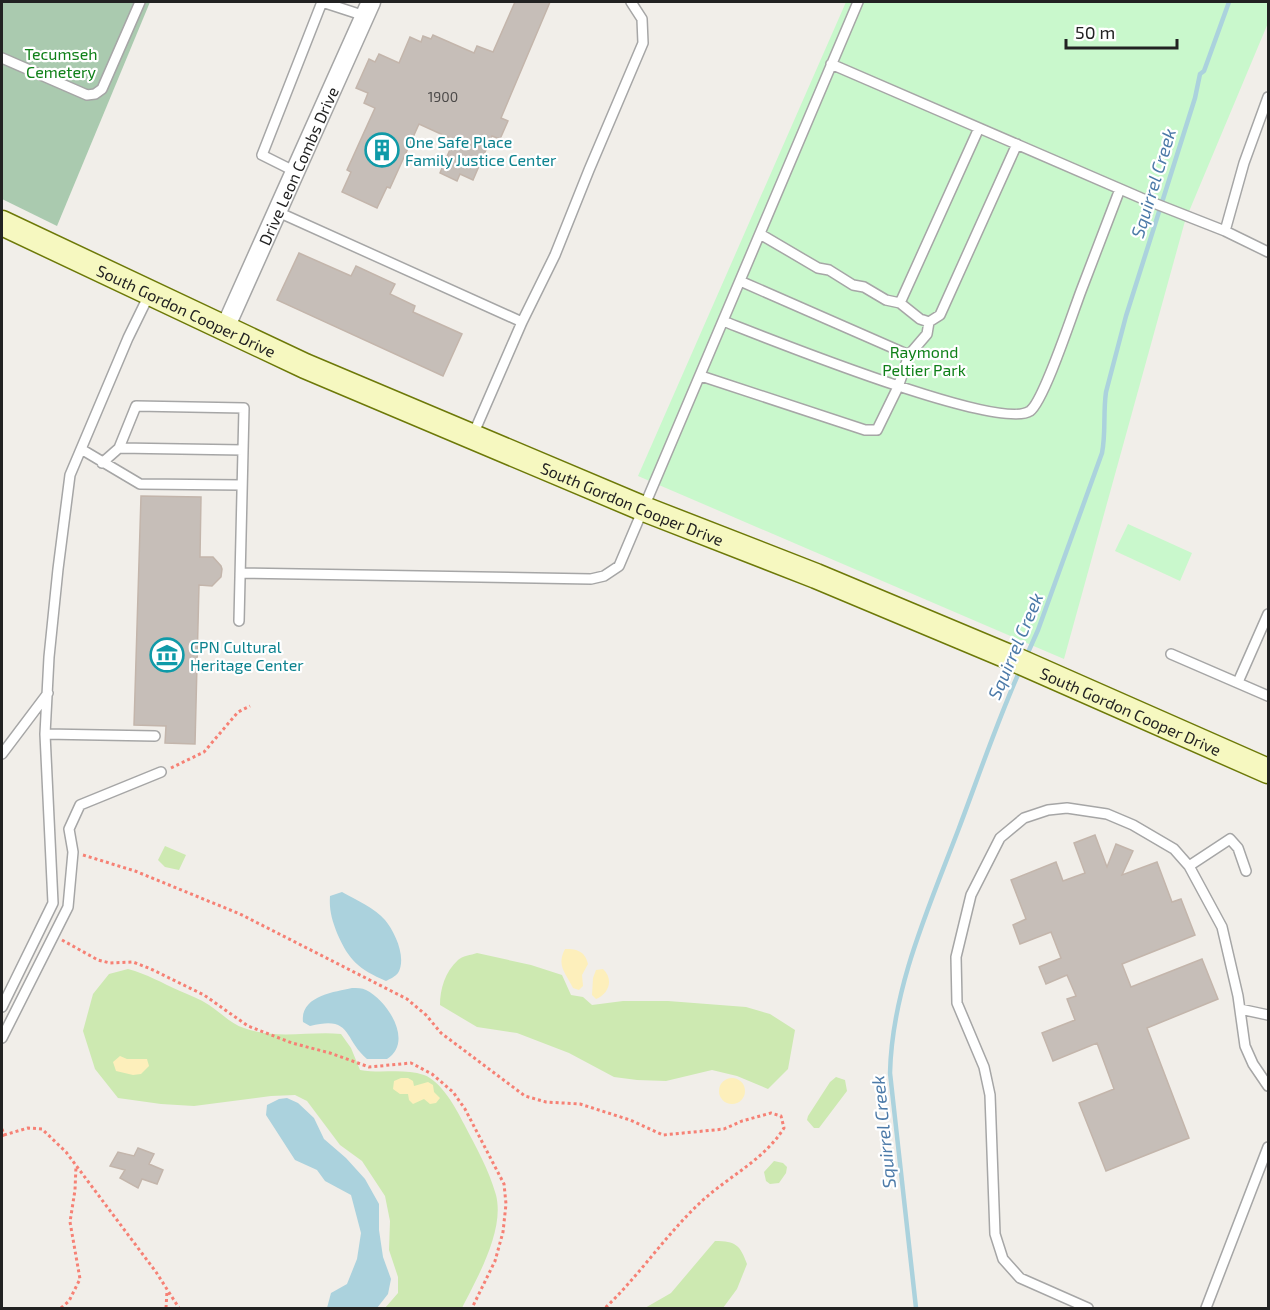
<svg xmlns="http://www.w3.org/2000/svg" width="1270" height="1310" font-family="'Exo 2',sans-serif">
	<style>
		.grass { fill: #cde9b1 }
		.sand { fill: #fdefbb }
		.cemetery { fill: #aacaaf }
		.park { fill: #c9f8cc }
		.water { fill: #abd2dd }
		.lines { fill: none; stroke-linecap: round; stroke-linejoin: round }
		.stream { stroke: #abd2dd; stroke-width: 4.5 }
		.building { fill: #c6beb8; stroke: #c3b5ab; stroke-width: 1.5 }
		.service-casing { stroke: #a6a6a6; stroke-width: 12 }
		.minor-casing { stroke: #a6a6a6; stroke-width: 21 }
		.secondary-casing { stroke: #6d7908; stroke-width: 27 }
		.path { stroke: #f68175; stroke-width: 3; stroke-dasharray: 3 3; stroke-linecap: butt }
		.service { stroke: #fff; stroke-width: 9 }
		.minor { stroke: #fff; stroke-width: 18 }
		.secondary { stroke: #f6f8c0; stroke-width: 24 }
		.labels { text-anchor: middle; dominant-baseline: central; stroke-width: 4.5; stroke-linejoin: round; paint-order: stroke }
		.number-label { font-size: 14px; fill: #4b4948 }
		.park-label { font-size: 16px; fill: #0f8018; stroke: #fff }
		.culture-label { font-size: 16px; fill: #0d838f; stroke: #fff; text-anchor: start }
		.street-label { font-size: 16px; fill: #222; stroke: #fff }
		.water-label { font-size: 18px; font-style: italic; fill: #4c7aa8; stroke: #fff }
	</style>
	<rect width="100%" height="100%" fill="#f1eee9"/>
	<path class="grass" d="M 165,846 L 186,855 L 179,870 L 165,867 L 158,860 Z
		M 477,953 L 531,965 L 562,975 L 571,995 L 583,997 L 592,1005 L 623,1001 L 668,1001 L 746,1007 L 770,1014 L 795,1030 L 788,1069 L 768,1089 L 737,1076 L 712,1070 L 666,1081 L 637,1080 L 614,1077 L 569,1053 L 517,1033 L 477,1027 L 440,1005 C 440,989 445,972 458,960 C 462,956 471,955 477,953 Z
		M 128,969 C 147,974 162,983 180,991 C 189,995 200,999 209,1005 C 220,1012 231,1024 244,1028 C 276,1040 309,1031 341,1034 L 351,1048 L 360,1070 C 382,1074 403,1068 424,1075 C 441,1081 456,1108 464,1124 C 476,1147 489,1170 496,1195 C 505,1230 477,1278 462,1308 L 385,1308 L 398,1293 L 398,1277 L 389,1250 L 390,1221 L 385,1196 L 362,1161 L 340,1145 L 307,1101 L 295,1095 L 271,1096 L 194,1106 L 161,1104 L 118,1098 L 95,1069 L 83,1031 L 93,994 L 109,974 Z
		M 836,1077 L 845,1080 L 847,1091 L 819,1128 L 814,1128 L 807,1120 L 808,1116 L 830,1082 Z
		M 774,1161 L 783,1163 L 787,1167 L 786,1173 L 779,1183 L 770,1184 L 766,1181 L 764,1172 Z
		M 715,1241 C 736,1241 740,1245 747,1264 L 737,1289 L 723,1308 L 645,1308 L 671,1293 Z"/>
	<path class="sand" d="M 565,949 C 577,949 585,951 588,964 L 582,975 L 583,986 L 579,990 L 573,988 C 566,973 556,966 565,949 Z
		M 603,969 C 614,979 609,994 596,999 L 592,995 L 593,978 L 596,970 Z
		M 120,1056 L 127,1059 L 147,1059 L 149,1066 L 141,1074 L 133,1075 L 116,1071 L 113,1062 Z
		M 401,1078 L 408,1078 L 413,1081 L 414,1086 L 428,1082 L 433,1085 L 434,1092 L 440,1098 L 436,1103 L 430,1104 L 424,1099 L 413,1104 L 409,1100 L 408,1094 L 400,1094 L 393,1089 L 394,1081 Z
		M719 1091a13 13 0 1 1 26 0a13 13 0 1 1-26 0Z"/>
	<path class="cemetery" d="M 2,2 L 150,2 L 57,226 L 2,199 Z"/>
	<path class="park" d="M 846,2 L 1268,2 L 1268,23 L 1185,221 L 1064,659 L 638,476 Z
		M 1128,524 L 1192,553 L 1180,581 L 1115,551 Z"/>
	<path class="water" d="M 342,892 C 356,900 375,908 385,920 C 395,932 407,958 398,973 C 396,976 390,979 386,981 C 359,969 349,961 337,933 C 332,920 329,910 330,896 Z
		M 352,988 C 357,988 362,988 366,990 C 388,1001 414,1042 387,1059 L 367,1059 C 343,1038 352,1015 310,1026 L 303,1022 C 300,996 334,992 352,988 Z
		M 287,1098 L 298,1103 L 314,1118 L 324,1139 L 346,1158 L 365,1179 L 379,1204 L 379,1230 L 383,1257 L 391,1279 L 388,1294 L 377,1308 L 327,1308 L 331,1293 L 347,1284 L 357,1259 L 361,1233 L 351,1195 L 325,1181 L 317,1170 L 295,1160 L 266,1115 L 267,1105 L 279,1099 Z"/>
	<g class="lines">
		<path class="stream" d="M 1026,657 L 1038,630 L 1102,453 C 1106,433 1103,413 1106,392 L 1126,316 L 1195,98 L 1200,74 L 1204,71 L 1229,2
			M 916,1308 L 890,1073 C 892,988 929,907 959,828 C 979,775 997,722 1020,670"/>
	</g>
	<path class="building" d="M 515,2 L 550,2 L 501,118 L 508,121 L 500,139 L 492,136 L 473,180 L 460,174 L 457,181 L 440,173 L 454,140 L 419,124 L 390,188 L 387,187 L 377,208 L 342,192 L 351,172 L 347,170 L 375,108 L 364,103 L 368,93 L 356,88 L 369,59 L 375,62 L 379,54 L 399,63 L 410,37 L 421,42 L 423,36 L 431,39 L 433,35 L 474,53 L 477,46 L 493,52 Z
		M 299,253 L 351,276 L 356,266 L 395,284 L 390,294 L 415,306 L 413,312 L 462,334 L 443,376 L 277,300 Z
		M 141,496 L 201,497 L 200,557 L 213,557 L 221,566 L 222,569 L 221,577 L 212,586 L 199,585 L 195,744 L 165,743 L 166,726 L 134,725 Z
		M 1095,835 L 1107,867 L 1116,844 L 1133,851 L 1122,875 L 1157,862 L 1172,902 L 1181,899 L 1195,935 L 1122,964 L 1131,987 L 1202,959 L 1218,999 L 1147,1028 L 1189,1138 L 1106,1171 L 1079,1103 L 1114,1089 L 1097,1043 L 1053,1061 L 1042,1033 L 1075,1020 L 1067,999 L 1076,996 L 1067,975 L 1046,984 L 1039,967 L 1061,958 L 1051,932 L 1020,944 L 1013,925 L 1026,919 L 1011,880 L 1056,862 L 1063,881 L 1085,873 L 1074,843 Z
		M 138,1148 L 154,1154 L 149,1164 L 163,1170 L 157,1184 L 142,1179 L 138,1188 L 120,1178 L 125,1170 L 110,1166 L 118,1152 L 134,1156 Z"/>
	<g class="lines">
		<defs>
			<path id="service" d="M 2,58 L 87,95 L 95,94 L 102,89 L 140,2
				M 831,64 L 1141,198 L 1225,231
				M 1268,97 L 1244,163 L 1225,231 L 1268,252
				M 296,172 L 262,155 L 322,2 L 365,16
				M 278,212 L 522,322 L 472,437
				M 760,234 L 818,268 L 829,270 L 853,285 L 864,287 L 886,300 L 900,303 L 920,319 L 929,322
				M 740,281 L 909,355
				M 149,295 L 128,338 L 70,475 L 58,569 L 49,657 L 45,734 L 155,736
				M 900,303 L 979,128
				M 723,321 C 767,338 999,432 1030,411 C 1044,401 1073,312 1081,291 C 1094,257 1107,223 1120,189
				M 522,322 L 555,255 L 589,170 L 643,43 L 642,19 L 631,2
				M 701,376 L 865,430 L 877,430 L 898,387 L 909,355 L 927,334 L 929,322 L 940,315 L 1017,144
				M 119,448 L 136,406 L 244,408 L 239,621
				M 81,449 L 140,484 L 242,485
				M 102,463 L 119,448 L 243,450
				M 240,573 L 591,579 L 604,576 L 619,566 L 858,2
				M 1171,654 L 1268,696
				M 1238,682 L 1268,614
				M 2,754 L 48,693
				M 1189,866 L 1230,839 L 1238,848 L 1246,871
				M 2,1007 L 53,903 L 45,734
				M 1240,1009 L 1268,1015
				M 2,1038 L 68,907 L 73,852 L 69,829 L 80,805 L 161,772
				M 1088,1308 L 1020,1278 L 1003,1259 L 995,1234 L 990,1095 L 984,1067 L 957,1003 L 956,957 L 971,895 L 1000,838 L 1024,818 L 1048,810 L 1067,808 L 1107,814 L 1133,825 L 1174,849 L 1189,866 L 1222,927 L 1238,996 L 1245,1046 L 1253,1064 L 1268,1086
				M 1206,1308 L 1268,1147"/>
			<g id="minor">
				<path id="s1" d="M 225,328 L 371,2"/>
			</g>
			<g id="secondary">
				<path id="s2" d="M 2,223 L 305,366 L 644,509 L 816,576 L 1007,656 L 1268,771"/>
			</g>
		</defs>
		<use href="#service" class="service-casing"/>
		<use href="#minor" class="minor-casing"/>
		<use href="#secondary" class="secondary-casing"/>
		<path class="path" d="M 171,768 L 204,752 L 238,712 L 250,706
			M 83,855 L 135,871 L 240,914 L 407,999 L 426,1015 L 441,1033 L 525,1096 L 546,1102 L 580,1104 L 630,1120 L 663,1135 L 724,1129 L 742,1121 L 771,1113 L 781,1116 L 784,1128 C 764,1160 729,1176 702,1201 C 666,1234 640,1275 605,1308
			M 62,940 L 98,960 L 110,963 L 133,962 L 151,969 L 204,995 L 248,1026 L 292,1043 L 330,1053 L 369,1067 L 411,1063 L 432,1074 L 453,1092 L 465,1109 L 504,1184 L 506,1204 L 503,1232 L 495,1261 L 472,1308
			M 2,1129 L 4,1135 L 2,1136
			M 4,1135 L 28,1128 L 42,1129 L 66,1152 L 156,1272 L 179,1308
			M 61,1308 L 69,1301 L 80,1279 L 70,1222 L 75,1190 L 76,1166
			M 166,1308 L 167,1291"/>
		<use href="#service" class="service"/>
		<use href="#minor" class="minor"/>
		<use href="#secondary" class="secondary"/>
	</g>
	<defs>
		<symbol id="building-ring" viewBox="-11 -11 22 22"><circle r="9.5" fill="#fff" stroke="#0f9aa8" stroke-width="1.5"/><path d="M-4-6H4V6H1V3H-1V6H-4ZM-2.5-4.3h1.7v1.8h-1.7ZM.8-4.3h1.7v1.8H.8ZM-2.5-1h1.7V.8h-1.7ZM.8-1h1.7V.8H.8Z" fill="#0f9aa8"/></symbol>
		<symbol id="museum-ring" viewBox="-11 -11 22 22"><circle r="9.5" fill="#fff" stroke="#0f9aa8" stroke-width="1.5"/><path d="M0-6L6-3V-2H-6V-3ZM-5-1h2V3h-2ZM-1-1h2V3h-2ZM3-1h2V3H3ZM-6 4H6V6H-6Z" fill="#0f9aa8"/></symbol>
	</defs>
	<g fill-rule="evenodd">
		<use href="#building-ring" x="363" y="131" width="38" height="38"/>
		<use href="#museum-ring" x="148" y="636" width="38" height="38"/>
	</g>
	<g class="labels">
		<g class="number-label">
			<text x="443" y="96">1900</text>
		</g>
		<g class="park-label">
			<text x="61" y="53">Tecumseh<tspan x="61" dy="18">Cemetery</tspan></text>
			<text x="924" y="351">Raymond<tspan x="924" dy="18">Peltier Park</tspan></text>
		</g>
		<g class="culture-label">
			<text x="405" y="141">One Safe Place<tspan x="405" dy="18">Family Justice Center</tspan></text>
			<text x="190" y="646">CPN Cultural<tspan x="190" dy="18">Heritage Center</tspan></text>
		</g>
		<g class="street-label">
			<text stroke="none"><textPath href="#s1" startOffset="178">Drive Leon Combs Drive</textPath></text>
			<text stroke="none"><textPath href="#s2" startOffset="204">South Gordon Cooper Drive</textPath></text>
			<text stroke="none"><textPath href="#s2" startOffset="690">South Gordon Cooper Drive</textPath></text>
			<text stroke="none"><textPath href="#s2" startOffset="1230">South Gordon Cooper Drive</textPath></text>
		</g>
		<g class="water-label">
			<text transform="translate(1153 183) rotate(-73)">Squirrel Creek</text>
			<text transform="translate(1015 646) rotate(-67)">Squirrel Creek</text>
			<text transform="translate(883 1132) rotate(-96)">Squirrel Creek</text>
		</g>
	</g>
	<rect width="1270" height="1310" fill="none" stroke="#222222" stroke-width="6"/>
	<path d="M1066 39v9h111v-9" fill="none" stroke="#222222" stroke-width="3"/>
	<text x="1075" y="39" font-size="18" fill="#222222" stroke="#ffffff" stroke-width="4.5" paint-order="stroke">50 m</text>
</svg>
